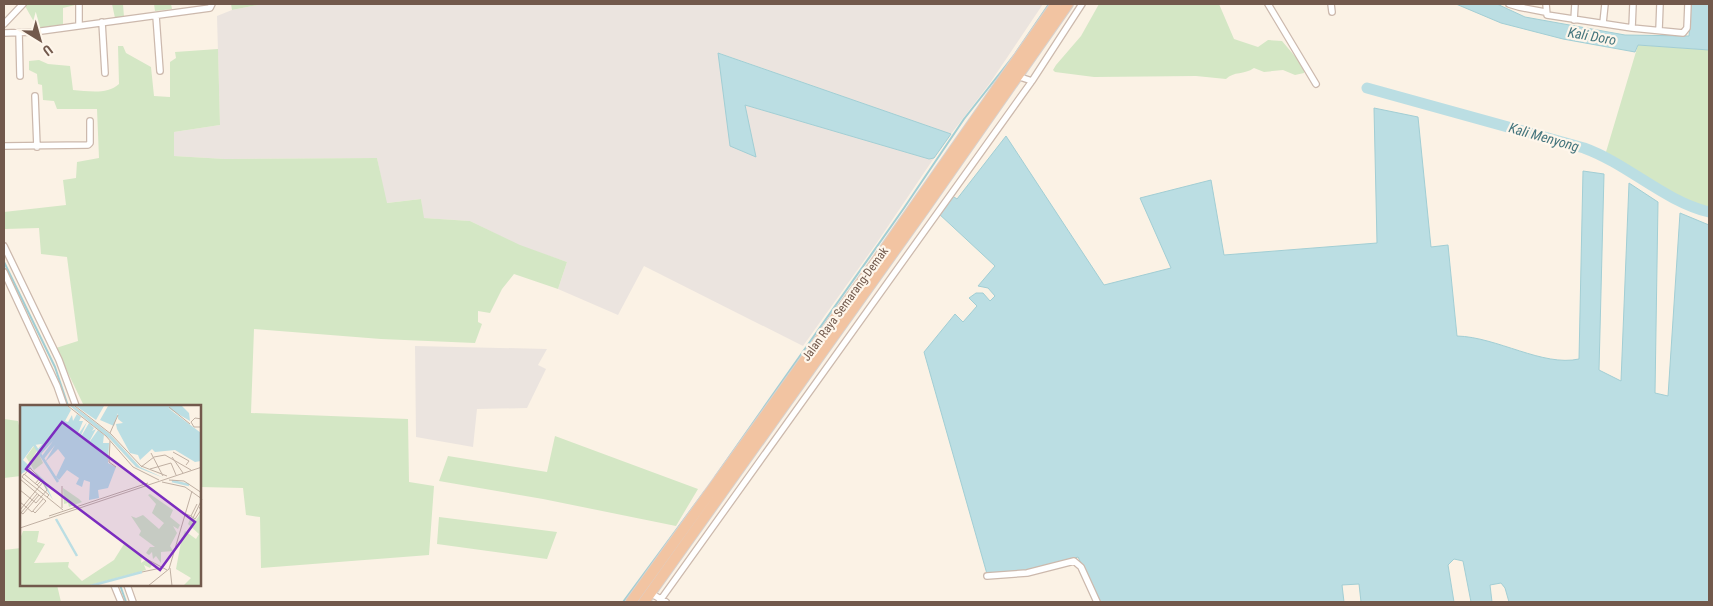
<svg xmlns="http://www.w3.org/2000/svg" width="1713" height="606" font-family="'Roboto Condensed',sans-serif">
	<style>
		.industrial { fill: #ebe4df }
		.green { fill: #d4e7c5 }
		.water { fill: #bbdee3; stroke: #a2ced4 }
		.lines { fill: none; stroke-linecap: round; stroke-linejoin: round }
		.stream { stroke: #a2ced4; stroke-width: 2 }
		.river { stroke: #bbdee3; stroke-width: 11 }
		.minor-casing { stroke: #ccb9ad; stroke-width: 8 }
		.trunk-casing { stroke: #d8d1cd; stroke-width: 12 }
		.minor { stroke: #fff; stroke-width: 5.5 }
		.trunk { stroke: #f2c4a2; stroke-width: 10 }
		.labels { text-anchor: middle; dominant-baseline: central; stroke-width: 4.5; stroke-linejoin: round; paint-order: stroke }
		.street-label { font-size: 12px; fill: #72594c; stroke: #fef6eb }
		.water-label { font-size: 14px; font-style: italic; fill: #44757d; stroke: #fef6eb }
		.inset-river { fill: none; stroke: #bbdee3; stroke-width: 2.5 }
		.inset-road { fill: none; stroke: #c0b0a3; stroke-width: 1 }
		.view { fill: #7b2cbf; fill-opacity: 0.15; stroke: #7b2cbf; stroke-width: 2.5 }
		.inset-edge { fill: none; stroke: #72594c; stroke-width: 2.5 }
	</style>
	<rect width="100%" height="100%" fill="#fbf2e5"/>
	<path class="industrial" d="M 263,4 L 1043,4 L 990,83 L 951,134 L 719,53 L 745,105 L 929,159 L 934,158 L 876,244 L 803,346 L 644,266 L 618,315 L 558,289 L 567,262 L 520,246 L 470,221 L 423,218 L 421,199 L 386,203 L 377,158 L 225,159 L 174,156 L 174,132 L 220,125 L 217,16 L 232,10 Z
		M 415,346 L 547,349 L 538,365 L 546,369 L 527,408 L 477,409 L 473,447 L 416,437 Z"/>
	<path class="green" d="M 27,4 L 75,4 L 75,5 L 63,8 L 63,25 L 38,29 L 25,6 Z
		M 112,4 L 123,4 L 124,17 L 115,18 Z
		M 154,4 L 171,4 L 172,9 L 155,11 Z
		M 231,4 L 263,4 L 232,10 Z
		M 1099,4 L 1219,4 L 1234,39 L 1258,47 L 1268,40 L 1282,41 L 1304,67 L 1304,73 L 1295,75 L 1283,70 L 1264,72 L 1254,68 C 1244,75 1234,71 1226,79 L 1196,76 L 1094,77 L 1055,72 L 1053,70 L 1056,65 L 1081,36 Z
		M 1638,45 L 1709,50 L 1709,208 L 1698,206 L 1678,196 L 1606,152 Z
		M 118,46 L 123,46 L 126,53 L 151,67 L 154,96 L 170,97 L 170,62 L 176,58 L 175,52 L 218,49 L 220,125 L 174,132 L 174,156 L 225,159 L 377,158 L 387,203 L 421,199 L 424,218 L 470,221 L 520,245 L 567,262 L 558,289 L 514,274 L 502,289 L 490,313 L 478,311 L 478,322 L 482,324 L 475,343 L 381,339 L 254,329 L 251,413 L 408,419 L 409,482 L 434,486 L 429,555 L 261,568 L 260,517 L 246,515 L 243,488 L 200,487 L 200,406 L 107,406 L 83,404 L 56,348 L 78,341 L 67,257 L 41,254 L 39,228 L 5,229 L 4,212 L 66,205 L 63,180 L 76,178 L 77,162 L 99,158 L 97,109 L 57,109 L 54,101 L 43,100 L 42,85 L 38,84 L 37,74 L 29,70 L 29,61 L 39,60 L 48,64 L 70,66 L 73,90 C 88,91 107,95 119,84 Z
		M 4,419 L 18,421 L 21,435 L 21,476 L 4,478 Z
		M 555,436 L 698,489 L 676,526 L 543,499 L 439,481 L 448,456 L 547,472 Z
		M 439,517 L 557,532 L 547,559 L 437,544 Z
		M 21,548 L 21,585 L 57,585 L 61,602 L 4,602 L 4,550 Z"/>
	<path class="water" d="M 1456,4 L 1497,4 L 1525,17 L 1625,35 L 1689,36 L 1691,4 L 1709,4 L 1709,50 L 1638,45 L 1635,52 L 1563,39 L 1501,23 Z
		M 718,53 L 951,134 L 934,158 L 929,159 L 745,105 L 756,157 L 730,146 Z
		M 1374,108 L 1418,117 L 1431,247 L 1448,245 L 1457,336 C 1497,337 1543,367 1579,359 L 1583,171 L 1604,174 L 1599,370 L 1621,381 L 1629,183 L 1658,202 L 1655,393 L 1668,396 L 1680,213 L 1709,225 L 1709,602 L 1509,602 L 1505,588 L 1501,583 L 1490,585 L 1492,602 L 1471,602 L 1463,561 L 1454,559 L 1448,565 L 1454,602 L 1361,602 L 1359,584 L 1342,585 L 1344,602 L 1098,602 L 1097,595 L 1078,557 C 1046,568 1021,573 987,574 L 924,352 L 955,314 L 963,322 L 977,306 L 969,298 L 976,293 L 983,293 L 990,301 L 995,296 L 988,288 L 978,286 L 995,266 L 938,213 L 951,195 L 957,199 L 1006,136 L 1104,285 L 1171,268 L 1140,198 L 1211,180 L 1224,255 L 1377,243 Z"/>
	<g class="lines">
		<path class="stream" d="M 4,262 L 55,367 L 68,406
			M 715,477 L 904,208 L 964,119 L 1015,54 L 1049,4
			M 120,585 L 126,602
			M 623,602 L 705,491"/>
		<path class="river" d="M 1367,88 L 1584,148 C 1628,164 1664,201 1709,212"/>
		<defs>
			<path id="minor" d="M 79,4 L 79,25
				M 1268,4 L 1316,84
				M 1331,4 L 1332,12
				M 1509,4 L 1519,7 L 1519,4
				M 1546,4 L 1547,15 L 1632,28 L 1683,33 L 1687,28 L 1688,4
				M 1519,7 L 1545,12
				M 156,16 L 160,71
				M 1574,20 L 1575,4
				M 102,22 L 105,73
				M 1603,23 L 1605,4
				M 4,24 L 23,4
				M 1632,28 L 1633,4
				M 1659,30 L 1660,4
				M 19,32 L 20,76
				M 4,33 L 34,32 L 210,8 L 212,4
				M 1017,76 L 1032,81
				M 35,96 L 37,147
				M 4,146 L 88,145 L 90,143 L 90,121
				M 4,246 L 59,360 L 76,406
				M 4,272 L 57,386 L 64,406
				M 987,576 L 1027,573 L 1074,561 L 1081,567 L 1097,602
				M 114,585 L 121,602
				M 127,585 L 133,602
				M 650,593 L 666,602
				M 659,602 L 1032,81 L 1082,4"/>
			<path id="trunk" d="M 631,602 L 875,263 L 1056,4
				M 644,602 L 925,208 L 1068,4"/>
		</defs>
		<use href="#minor" class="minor-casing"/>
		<use href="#trunk" class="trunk-casing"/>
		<use href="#minor" class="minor"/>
		<use href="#trunk" class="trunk"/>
	</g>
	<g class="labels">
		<g class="street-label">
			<text transform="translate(845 304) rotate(-54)">Jalan Raya Semarang-Demak</text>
		</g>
		<g class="water-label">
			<text transform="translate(1592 36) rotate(10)">Kali Doro</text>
			<text transform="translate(1544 137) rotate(16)">Kali Menyong</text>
		</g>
	</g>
	<g transform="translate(20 405)">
		<rect width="181" height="181" fill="#fbf2e5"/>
		<path d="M 14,41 L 17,46 L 13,52 L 18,47 L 23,58 L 14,65 L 6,52 ZM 43,83 L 59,94 L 62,97 L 49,102 L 48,98 L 44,99 ZM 130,89 L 153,105 L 150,112 L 160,120 L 158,124 L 153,121 L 157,128 L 150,141 L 153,146 L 141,147 L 141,158 L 136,151 L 133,154 L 132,147 L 129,150 L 126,148 L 130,142 L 135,142 L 119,130 L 121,126 L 111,111 L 116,113 L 123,110 L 139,124 L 144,118 L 132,108 L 136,99 L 128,90 ZM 181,108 L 181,181 L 163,181 L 171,173 L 156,164 L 161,137 L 165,126 L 176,134 L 179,129 L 168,119 L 171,112 L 176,115 ZM 3,126 L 19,126 L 17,137 L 25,139 L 14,158 L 49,157 L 48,162 L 62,176 L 94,155 L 104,139 L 122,150 L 121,158 L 127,154 L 132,160 L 130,163 L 124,160 L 126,165 L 67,181 L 0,181 L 0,134 Z" fill="#d4e7c5"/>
		<path d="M 0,1 L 48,1 L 51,5 L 45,16 L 48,17 L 52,10 L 53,16 L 57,9 L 61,12 L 59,16 L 63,16 L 57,31 L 67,17 L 59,35 L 69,18 L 74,23 L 72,26 L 76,24 L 68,39 L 78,25 L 84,30 L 83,38 L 89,38 L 88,58 L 96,62 L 88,83 L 78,85 L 79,93 L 69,95 L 70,77 L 64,75 L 62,82 L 56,79 L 59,73 L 47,65 L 39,75 L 36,72 L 45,53 L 38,44 L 25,57 L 35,40 L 23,55 L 22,51 L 33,36 L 21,49 L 18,44 L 22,39 L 14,40 L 3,55 L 24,75 L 33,95 L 14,65 L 10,63 L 0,70 ZM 50,1 L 54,1 L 90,29 L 120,62 L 144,73 L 116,62 L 90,34 ZM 56,1 L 84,1 L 76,15 ZM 88,1 L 162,1 L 169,8 L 170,16 L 148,3 L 181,28 L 181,56 L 175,57 L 155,45 L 135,47 L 132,44 L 120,55 L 118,50 L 110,48 L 97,24 L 96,19 L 103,18 L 98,14 L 98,8 L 94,21 L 80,15 Z" fill="#bbdee3"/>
		<path class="inset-river" d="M 13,38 L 38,77M 152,76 L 169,80M 36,114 L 57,151M 70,181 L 122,167"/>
		<path class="inset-road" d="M 48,1 L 86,31 L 113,62 L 139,75M 55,1 L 91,29 L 121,61 L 147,71M 149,2 L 170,19M 182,14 L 175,13 L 171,17 L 174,22 L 182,22M 90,28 L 98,10M 90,36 L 89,57 L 96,62M 153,47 L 169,56 L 166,60M 131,48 L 143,71M 152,52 L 163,68M 121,62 L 134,52 L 145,50 L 171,65M 130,64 L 151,58 L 156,70M 4,69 L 2,72 L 43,105M 4,69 L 29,90 L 27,92M 4,70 L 10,63 L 20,73 L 15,79M 0,74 L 26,96 L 15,108 L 13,106M 149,75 L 164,76 L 182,88M 142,77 L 165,82 L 182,94M 42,81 L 42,103M 0,85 L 16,98 L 27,85 L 22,75 L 17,80M 0,97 L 12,107 L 23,94M 0,105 L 23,77M 0,107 L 3,109 L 19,90M 1,108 L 17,89M 166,109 L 171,111 L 177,99M 29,111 L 128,78M 171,111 L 175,114 L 181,105 L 179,102M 173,113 L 182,94M 0,123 L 182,62M 123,152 L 147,165M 150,163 L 152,181M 122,167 L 141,163M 128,181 L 149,164 L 172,86"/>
		<path class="view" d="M 42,17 L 175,117 L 140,165 L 6,64 Z"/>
		<rect width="181" height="181" class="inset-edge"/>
	</g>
	<rect width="1713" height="606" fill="none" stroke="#72594c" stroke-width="10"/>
	<g transform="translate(40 40) rotate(143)" stroke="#fef6eb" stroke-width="4" paint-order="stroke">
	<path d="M0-4L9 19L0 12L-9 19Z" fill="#72594c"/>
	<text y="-8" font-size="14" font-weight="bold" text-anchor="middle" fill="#72594c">U</text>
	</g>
</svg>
